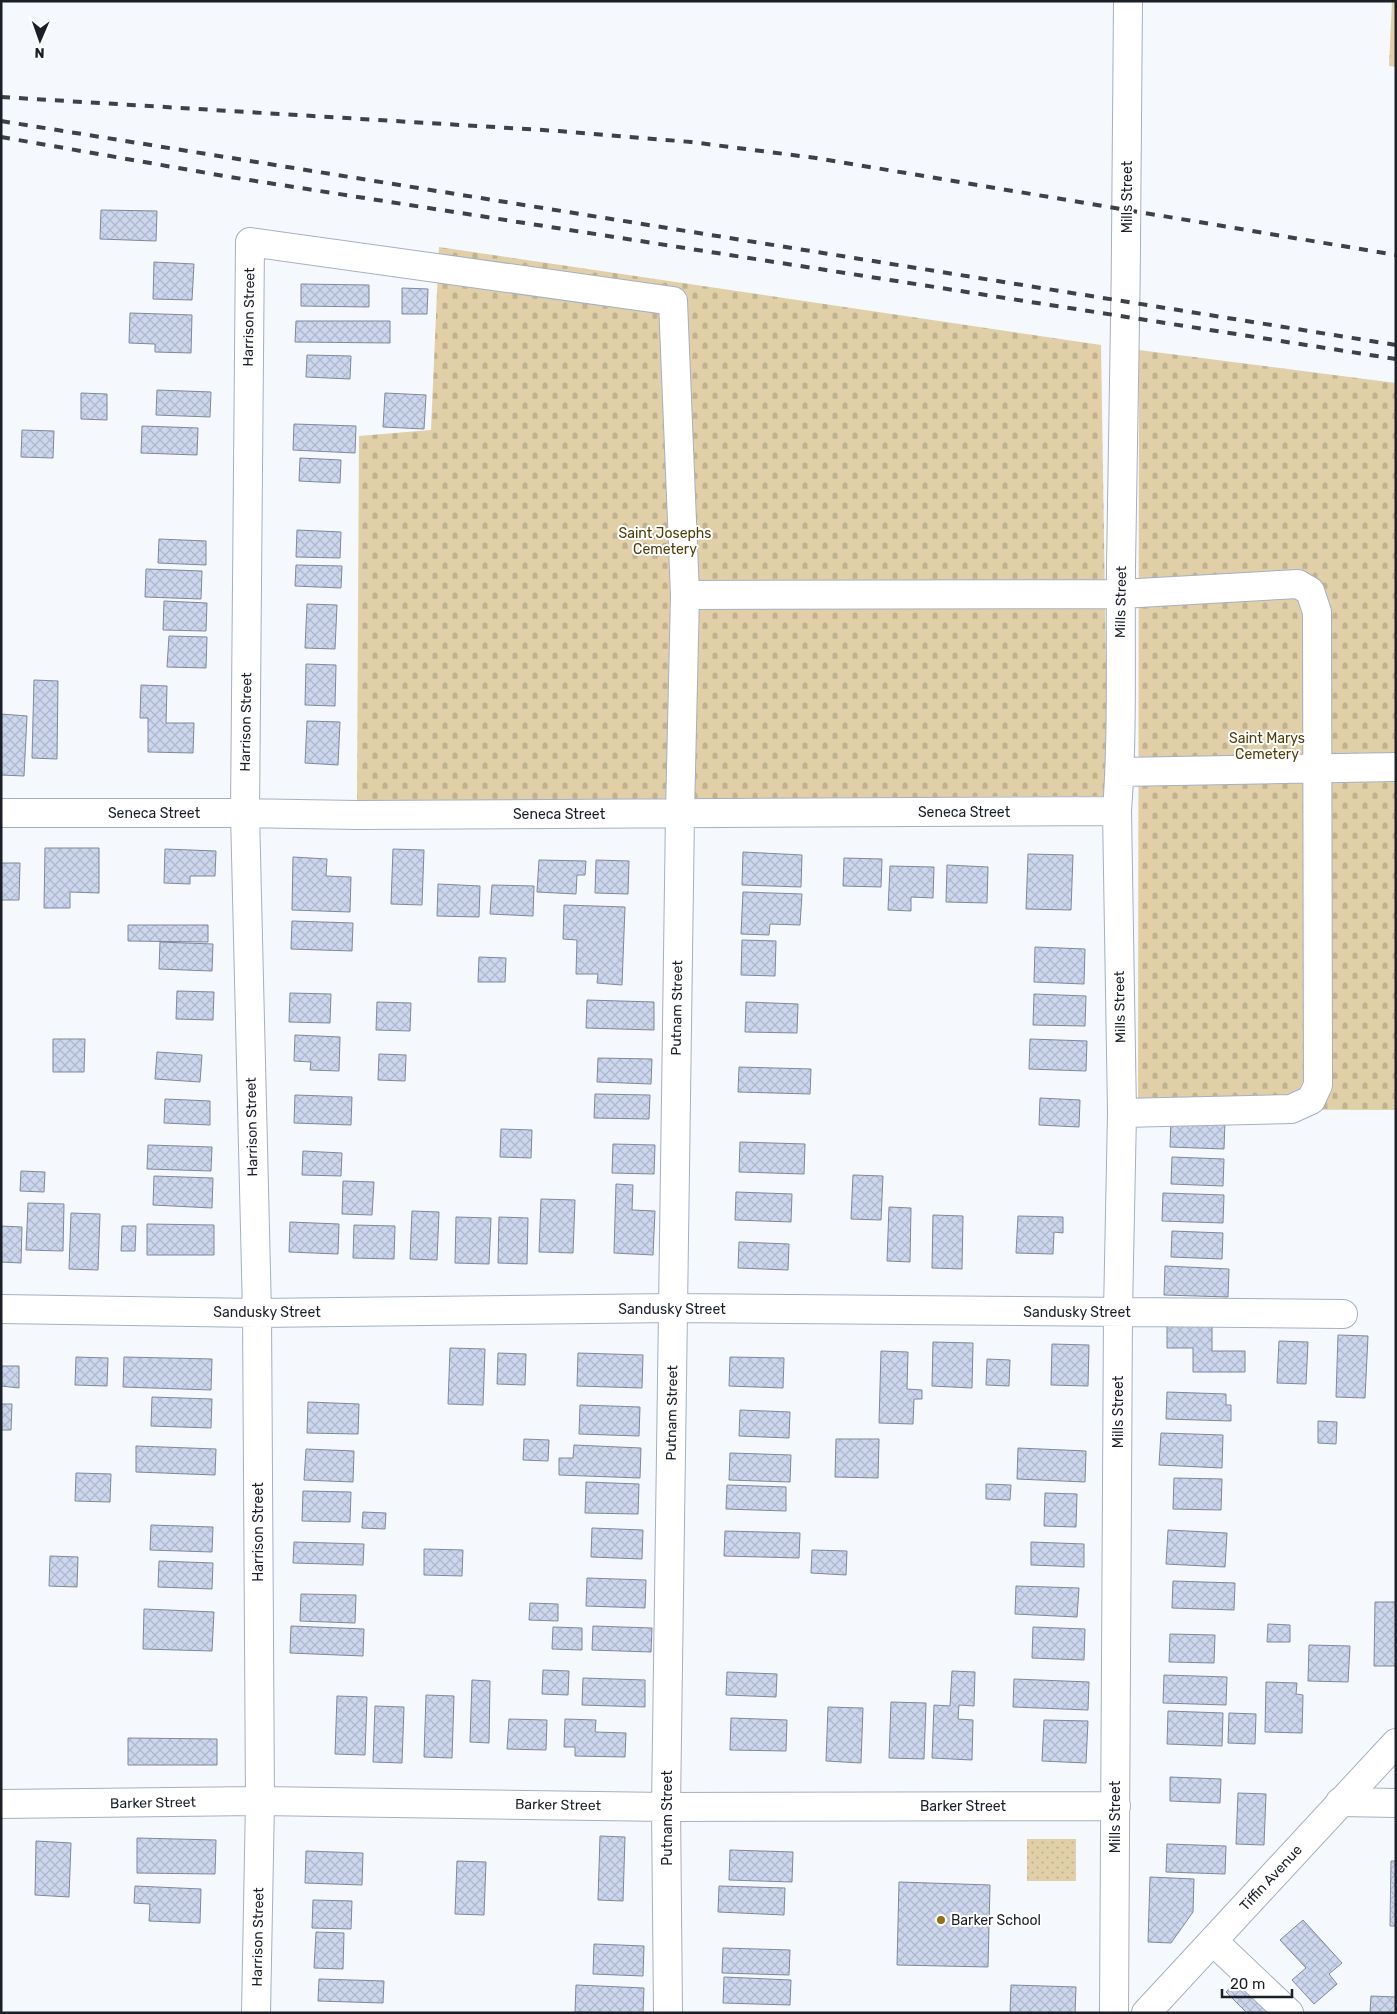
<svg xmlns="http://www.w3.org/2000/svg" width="1397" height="2014" font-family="Rubik,sans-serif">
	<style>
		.grass { fill: url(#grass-tufts) }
		.cemetery { fill: url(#cemetery-stones) }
		.park { fill: url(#park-dots) }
		.building { fill: url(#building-cross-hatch); stroke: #7f889d }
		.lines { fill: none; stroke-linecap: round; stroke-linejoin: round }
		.minor-casing { stroke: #a5afc4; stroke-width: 30 }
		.major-casing { stroke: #a5afc4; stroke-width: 30 }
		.minor { stroke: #fff; stroke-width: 28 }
		.major { stroke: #fff; stroke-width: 28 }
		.rail { stroke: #3d4148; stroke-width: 4; stroke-dasharray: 9 9; stroke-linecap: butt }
		.poi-dot { fill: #917117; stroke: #fff; stroke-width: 2 }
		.labels { text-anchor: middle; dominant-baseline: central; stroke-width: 4; stroke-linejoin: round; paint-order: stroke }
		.street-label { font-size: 14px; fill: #1b1f27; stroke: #fff }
		.park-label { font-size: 14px; fill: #4f3c06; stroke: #fff }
		.poi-label { font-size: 14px; fill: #1b1f27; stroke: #fff; text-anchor: start }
	</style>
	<defs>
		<pattern id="grass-tufts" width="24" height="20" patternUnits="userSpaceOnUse" patternTransform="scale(1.25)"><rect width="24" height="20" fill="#e1d0a7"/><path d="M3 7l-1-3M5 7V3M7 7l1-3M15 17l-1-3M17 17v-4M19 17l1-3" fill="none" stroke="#c0b290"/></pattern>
		<pattern id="cemetery-stones" width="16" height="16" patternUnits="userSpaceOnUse" patternTransform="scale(1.25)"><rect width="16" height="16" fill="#e1d0a7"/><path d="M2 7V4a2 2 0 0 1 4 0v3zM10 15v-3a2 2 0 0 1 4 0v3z" fill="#c0b290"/></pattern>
		<pattern id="park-dots" width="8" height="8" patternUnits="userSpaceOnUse" patternTransform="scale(1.25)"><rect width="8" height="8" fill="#e1d0a7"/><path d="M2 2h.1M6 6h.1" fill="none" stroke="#c0b290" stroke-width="1.8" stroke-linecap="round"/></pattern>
		<pattern id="building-cross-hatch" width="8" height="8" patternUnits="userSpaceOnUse" patternTransform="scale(1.25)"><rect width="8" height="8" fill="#ccd6ed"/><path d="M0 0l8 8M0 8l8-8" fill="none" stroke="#afb7cb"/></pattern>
	</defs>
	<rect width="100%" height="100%" fill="#f5f8fc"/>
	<path class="grass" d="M 1392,1 L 1396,1 L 1396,67 L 1389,66 Z"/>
	<path class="cemetery" d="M 439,247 L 1101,345 L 1108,796 L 357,801 L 359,436 L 431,430 Z
		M 1139,350 L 1396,383 L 1396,1110 L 1138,1109 Z"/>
	<path class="park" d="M 1027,1839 L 1076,1839 L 1076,1881 L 1027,1881 Z"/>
	<path class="building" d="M 101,210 L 157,211 L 156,241 L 100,239 Z
		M 154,262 L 194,264 L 192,300 L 153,299 Z
		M 301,284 L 369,285 L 369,307 L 301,306 Z
		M 402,288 L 428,289 L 427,314 L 402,314 Z
		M 130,313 L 192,315 L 191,353 L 155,352 L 155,344 L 129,343 Z
		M 296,321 L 390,321 L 390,343 L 295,342 Z
		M 307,355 L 351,356 L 350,379 L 306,377 Z
		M 157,390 L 211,392 L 210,417 L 156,415 Z
		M 81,393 L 107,394 L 107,420 L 81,419 Z
		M 385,393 L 426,395 L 424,429 L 383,427 Z
		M 294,424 L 356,426 L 355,453 L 293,450 Z
		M 142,426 L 198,428 L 197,455 L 141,453 Z
		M 22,430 L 54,431 L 53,458 L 21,457 Z
		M 300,458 L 341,460 L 340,483 L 299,481 Z
		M 297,530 L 341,532 L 340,558 L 296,557 Z
		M 159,539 L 206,541 L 206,565 L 158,563 Z
		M 296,565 L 342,566 L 341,588 L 295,586 Z
		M 146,569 L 202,571 L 201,599 L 145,597 Z
		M 164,601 L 207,603 L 206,631 L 163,630 Z
		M 307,604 L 337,605 L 335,649 L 305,648 Z
		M 169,636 L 207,637 L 206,668 L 167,667 Z
		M 306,664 L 336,665 L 335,706 L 305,705 Z
		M 34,680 L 58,681 L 57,759 L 32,758 Z
		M 141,685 L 167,686 L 166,723 L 194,723 L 193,753 L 148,752 L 148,718 L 140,718 Z
		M 1,714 L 27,716 L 24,776 L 1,775 Z
		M 307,721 L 340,722 L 338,765 L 305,763 Z
		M 45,848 L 99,848 L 99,893 L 70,892 L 70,908 L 44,908 Z
		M 165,849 L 216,851 L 215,876 L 190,876 L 190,884 L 164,883 Z
		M 393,849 L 424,850 L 422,905 L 391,904 Z
		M 743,852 L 802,855 L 801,887 L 742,885 Z
		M 1028,854 L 1073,855 L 1071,910 L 1026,909 Z
		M 293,857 L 327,859 L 326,876 L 351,877 L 350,912 L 292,910 Z
		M 844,858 L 882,859 L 881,887 L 843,886 Z
		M 539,860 L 586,861 L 585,875 L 577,875 L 576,894 L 537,892 Z
		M 596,860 L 629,861 L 628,894 L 595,893 Z
		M 1,863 L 20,863 L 19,900 L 1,900 Z
		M 947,865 L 988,867 L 987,903 L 946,902 Z
		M 890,866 L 934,867 L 933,898 L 911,897 L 911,911 L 888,910 Z
		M 438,884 L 480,886 L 479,917 L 437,916 Z
		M 492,885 L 534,886 L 533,916 L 490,914 Z
		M 743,892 L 802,894 L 800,925 L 770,924 L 769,935 L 741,934 Z
		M 564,905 L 625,907 L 622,985 L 597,983 L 598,974 L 576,974 L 577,940 L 563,939 Z
		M 292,921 L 353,923 L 352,951 L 291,949 Z
		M 128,925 L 208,925 L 208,942 L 128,941 Z
		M 742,940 L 776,941 L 775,976 L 741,975 Z
		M 160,942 L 213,944 L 212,971 L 159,969 Z
		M 1035,947 L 1085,949 L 1084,984 L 1034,982 Z
		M 479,957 L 506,958 L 505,982 L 478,982 Z
		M 177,991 L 214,992 L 213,1020 L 176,1019 Z
		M 290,993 L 331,994 L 330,1023 L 289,1022 Z
		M 1034,994 L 1086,996 L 1085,1026 L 1033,1025 Z
		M 587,1000 L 654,1002 L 654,1030 L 586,1028 Z
		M 377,1002 L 411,1003 L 410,1031 L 376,1030 Z
		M 746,1002 L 798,1004 L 797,1033 L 745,1032 Z
		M 295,1035 L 340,1037 L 339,1071 L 310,1070 L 311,1062 L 294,1061 Z
		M 53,1039 L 85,1039 L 84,1072 L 53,1072 Z
		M 1030,1039 L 1087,1041 L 1086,1071 L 1029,1069 Z
		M 157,1052 L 202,1055 L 200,1082 L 155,1079 Z
		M 379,1054 L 406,1055 L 405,1081 L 378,1080 Z
		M 598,1058 L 652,1059 L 651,1084 L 597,1082 Z
		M 739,1067 L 811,1069 L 810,1094 L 738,1092 Z
		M 595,1094 L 650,1095 L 649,1119 L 594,1118 Z
		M 295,1095 L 352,1097 L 351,1125 L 294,1123 Z
		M 1040,1098 L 1080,1100 L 1079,1127 L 1039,1125 Z
		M 165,1099 L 210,1101 L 210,1125 L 164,1123 Z
		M 1171,1119 L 1225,1121 L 1224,1149 L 1170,1147 Z
		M 501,1129 L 532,1130 L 531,1158 L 500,1157 Z
		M 740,1142 L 805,1144 L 804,1174 L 739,1172 Z
		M 613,1144 L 655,1145 L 654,1174 L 612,1173 Z
		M 148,1145 L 212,1147 L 211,1171 L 147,1169 Z
		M 303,1151 L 342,1153 L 341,1176 L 302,1175 Z
		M 1172,1157 L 1224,1159 L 1223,1186 L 1171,1184 Z
		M 21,1171 L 45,1172 L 44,1192 L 20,1191 Z
		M 853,1175 L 883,1176 L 881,1220 L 851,1219 Z
		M 154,1176 L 213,1178 L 212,1208 L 153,1205 Z
		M 343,1181 L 374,1182 L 372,1215 L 342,1214 Z
		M 616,1184 L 633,1185 L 632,1210 L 655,1211 L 653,1255 L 614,1253 Z
		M 736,1192 L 792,1194 L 791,1222 L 735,1220 Z
		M 1163,1193 L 1224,1195 L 1223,1223 L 1162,1221 Z
		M 541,1199 L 575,1200 L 573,1253 L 539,1252 Z
		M 28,1203 L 64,1204 L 63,1251 L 26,1250 Z
		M 889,1207 L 911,1208 L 910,1262 L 887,1261 Z
		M 412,1211 L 439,1212 L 437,1260 L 410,1259 Z
		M 71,1213 L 100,1214 L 98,1270 L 69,1269 Z
		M 933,1215 L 963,1216 L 962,1269 L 932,1268 Z
		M 1018,1216 L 1063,1217 L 1063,1233 L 1054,1232 L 1053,1254 L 1016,1253 Z
		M 456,1217 L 491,1218 L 489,1264 L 455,1263 Z
		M 499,1217 L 528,1218 L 527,1264 L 498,1263 Z
		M 290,1222 L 339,1224 L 338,1254 L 289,1252 Z
		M 147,1224 L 214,1225 L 214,1255 L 147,1255 Z
		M 354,1225 L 395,1226 L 394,1259 L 353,1258 Z
		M 1,1226 L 22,1227 L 21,1263 L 1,1262 Z
		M 122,1226 L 136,1226 L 135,1251 L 121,1251 Z
		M 1172,1231 L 1223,1233 L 1222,1259 L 1171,1257 Z
		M 739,1242 L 789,1244 L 788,1270 L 738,1268 Z
		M 1165,1266 L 1229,1269 L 1228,1297 L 1164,1295 Z
		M 1167,1326 L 1212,1326 L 1212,1351 L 1245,1351 L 1245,1372 L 1193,1372 L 1193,1348 L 1167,1348 Z
		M 1338,1335 L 1368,1336 L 1365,1398 L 1336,1397 Z
		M 1279,1341 L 1308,1342 L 1306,1384 L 1277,1383 Z
		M 933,1342 L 973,1343 L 972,1388 L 932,1386 Z
		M 1052,1344 L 1089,1345 L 1088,1386 L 1051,1385 Z
		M 450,1348 L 485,1349 L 483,1405 L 448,1404 Z
		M 881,1351 L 908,1352 L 907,1389 L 922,1390 L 922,1399 L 914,1399 L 913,1424 L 879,1423 Z
		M 498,1353 L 526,1354 L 525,1385 L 497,1384 Z
		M 578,1353 L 643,1355 L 642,1388 L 577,1386 Z
		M 76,1357 L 108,1358 L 107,1386 L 75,1385 Z
		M 124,1357 L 212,1359 L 211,1390 L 123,1387 Z
		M 730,1357 L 784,1358 L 783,1388 L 729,1386 Z
		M 987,1359 L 1010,1360 L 1009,1386 L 986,1385 Z
		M 1,1366 L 19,1366 L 19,1388 L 1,1386 Z
		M 1167,1392 L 1226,1394 L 1226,1405 L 1231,1405 L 1231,1421 L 1166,1419 Z
		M 152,1397 L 212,1399 L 211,1428 L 151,1426 Z
		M 308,1402 L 359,1404 L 358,1434 L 307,1433 Z
		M 1,1404 L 12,1404 L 11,1430 L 1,1430 Z
		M 580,1405 L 640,1407 L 639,1436 L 579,1434 Z
		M 740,1410 L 790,1412 L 789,1438 L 739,1436 Z
		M 1318,1421 L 1337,1422 L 1336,1444 L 1318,1443 Z
		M 1161,1433 L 1223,1435 L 1222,1468 L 1159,1465 Z
		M 524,1439 L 549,1440 L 548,1461 L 523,1460 Z
		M 836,1439 L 879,1439 L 878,1478 L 835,1477 Z
		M 574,1445 L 641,1448 L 640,1478 L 559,1475 L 559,1458 L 573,1458 Z
		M 136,1446 L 216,1449 L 215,1475 L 136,1472 Z
		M 1018,1448 L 1086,1451 L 1085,1482 L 1017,1479 Z
		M 306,1449 L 354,1451 L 353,1482 L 304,1480 Z
		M 730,1453 L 791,1455 L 790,1482 L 729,1480 Z
		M 76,1473 L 111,1474 L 110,1502 L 75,1501 Z
		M 1174,1478 L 1222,1479 L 1221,1510 L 1173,1509 Z
		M 586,1482 L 639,1484 L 638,1514 L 585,1513 Z
		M 986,1484 L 1011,1485 L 1010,1500 L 986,1499 Z
		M 727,1485 L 786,1487 L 786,1511 L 726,1509 Z
		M 303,1491 L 351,1492 L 350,1522 L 302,1521 Z
		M 1045,1493 L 1077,1494 L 1076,1527 L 1044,1526 Z
		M 363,1512 L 386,1513 L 385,1529 L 362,1528 Z
		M 151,1525 L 213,1527 L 212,1552 L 150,1550 Z
		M 592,1528 L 643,1530 L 642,1559 L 591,1557 Z
		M 1168,1530 L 1227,1533 L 1225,1567 L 1166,1564 Z
		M 725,1531 L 800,1533 L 799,1558 L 724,1556 Z
		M 294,1542 L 364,1544 L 363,1565 L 293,1563 Z
		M 1031,1542 L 1084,1544 L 1084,1567 L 1031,1565 Z
		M 424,1549 L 463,1550 L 462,1576 L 424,1575 Z
		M 812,1550 L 847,1551 L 846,1575 L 811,1573 Z
		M 50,1556 L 78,1557 L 77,1587 L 49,1586 Z
		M 159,1561 L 213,1563 L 212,1589 L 158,1587 Z
		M 587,1578 L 646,1580 L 645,1608 L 586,1606 Z
		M 1173,1581 L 1235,1583 L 1234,1610 L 1172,1608 Z
		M 1016,1586 L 1079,1588 L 1077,1617 L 1015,1614 Z
		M 301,1594 L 356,1595 L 355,1623 L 300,1621 Z
		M 1375,1602 L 1396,1602 L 1396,1666 L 1374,1666 Z
		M 530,1603 L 558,1604 L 558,1621 L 529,1620 Z
		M 144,1609 L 214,1612 L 212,1651 L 143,1649 Z
		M 1268,1624 L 1290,1625 L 1290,1642 L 1267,1642 Z
		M 291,1626 L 364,1629 L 363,1656 L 290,1653 Z
		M 593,1626 L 652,1628 L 651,1652 L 592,1650 Z
		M 553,1627 L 582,1628 L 582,1650 L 552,1649 Z
		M 1033,1627 L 1085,1629 L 1084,1660 L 1032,1658 Z
		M 1170,1634 L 1215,1635 L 1214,1663 L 1169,1662 Z
		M 1309,1645 L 1350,1646 L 1348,1682 L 1308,1681 Z
		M 543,1670 L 569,1671 L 568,1695 L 542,1694 Z
		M 952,1671 L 975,1672 L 974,1706 L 959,1705 L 958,1719 L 973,1720 L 972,1760 L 932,1758 L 934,1705 L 950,1706 Z
		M 727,1672 L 777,1674 L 776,1697 L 726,1695 Z
		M 1164,1675 L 1227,1677 L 1226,1705 L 1163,1703 Z
		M 583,1678 L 645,1680 L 645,1707 L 582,1705 Z
		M 1014,1679 L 1089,1682 L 1088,1710 L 1013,1707 Z
		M 472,1680 L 490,1681 L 489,1743 L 470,1742 Z
		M 1266,1682 L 1297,1683 L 1296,1694 L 1303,1695 L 1302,1733 L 1265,1732 Z
		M 426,1695 L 454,1696 L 452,1758 L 424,1757 Z
		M 337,1696 L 367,1697 L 365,1755 L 335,1754 Z
		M 891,1702 L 926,1703 L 924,1759 L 889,1758 Z
		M 375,1706 L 404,1707 L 402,1763 L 373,1762 Z
		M 828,1707 L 863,1708 L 861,1763 L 826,1761 Z
		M 1168,1711 L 1223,1713 L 1222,1746 L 1167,1744 Z
		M 1229,1713 L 1256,1714 L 1255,1744 L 1228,1743 Z
		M 731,1718 L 787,1720 L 786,1751 L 730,1750 Z
		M 509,1719 L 547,1720 L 546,1750 L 507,1749 Z
		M 565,1719 L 596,1720 L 595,1732 L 626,1733 L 625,1757 L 575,1756 L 575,1747 L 564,1747 Z
		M 1044,1720 L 1088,1721 L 1086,1763 L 1042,1761 Z
		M 128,1738 L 217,1739 L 217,1765 L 128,1765 Z
		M 1170,1777 L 1221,1779 L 1220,1803 L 1170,1801 Z
		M 1238,1793 L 1266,1794 L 1264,1845 L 1236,1844 Z
		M 600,1836 L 625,1837 L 623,1901 L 598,1900 Z
		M 137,1838 L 216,1840 L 215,1874 L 137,1873 Z
		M 36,1841 L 71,1843 L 69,1897 L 35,1895 Z
		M 1167,1844 L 1226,1846 L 1225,1874 L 1166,1872 Z
		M 730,1850 L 793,1852 L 792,1882 L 729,1880 Z
		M 306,1851 L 363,1853 L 362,1885 L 305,1883 Z
		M 457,1861 L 486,1862 L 484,1915 L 455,1914 Z
		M 1391,1861 L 1396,1861 L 1396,1926 L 1390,1926 Z
		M 1150,1877 L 1194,1879 L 1193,1912 L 1171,1943 L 1148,1942 Z
		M 899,1882 L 990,1885 L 988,1967 L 897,1965 Z
		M 135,1886 L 201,1889 L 200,1923 L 149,1921 L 150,1904 L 134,1903 Z
		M 719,1886 L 785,1888 L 784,1915 L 718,1912 Z
		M 313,1900 L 352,1901 L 351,1929 L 312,1928 Z
		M 1303,1920 L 1342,1963 L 1329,1974 L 1337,1984 L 1314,2004 L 1292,1980 L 1306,1968 L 1280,1940 Z
		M 316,1932 L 344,1933 L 343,1969 L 314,1968 Z
		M 594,1944 L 644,1946 L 643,1976 L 593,1974 Z
		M 723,1948 L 790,1950 L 789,1975 L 722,1973 Z
		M 1241,1976 L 1283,2013 L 1247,2013 L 1226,1992 Z
		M 724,1977 L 791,1980 L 790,2005 L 723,2003 Z
		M 319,1979 L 384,1981 L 383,2003 L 318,2001 Z
		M 576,1985 L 644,1988 L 643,2013 L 575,2012 Z
		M 1011,1985 L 1076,1987 L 1075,2013 L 1010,2013 Z
		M 1371,1996 L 1396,1997 L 1396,2013 L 1370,2013 Z"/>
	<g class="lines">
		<defs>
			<path id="minor" d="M 685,595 L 1121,594 L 1298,584 L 1310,591 L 1317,612 L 1318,1085 L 1311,1100 L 1291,1109 L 1122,1113
				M 1120,772 L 1396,767
				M 1,813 L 245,813 L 357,815 L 1117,811
				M 1,1309 L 257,1313 L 673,1308 L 1343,1314
				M 1340,1802 L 1396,1803
				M 1,1804 L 260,1801 L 666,1807 L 1116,1806
				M 1213,1941 L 1289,2013
				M 256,2013 L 260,1801 L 257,1313 L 245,813 L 250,242 L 673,301 L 685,595 L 680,813 L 666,1807 L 668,2013
				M 1114,2013 L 1118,1312 L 1122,1113 L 1117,811 C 1123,730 1120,648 1121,567 C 1125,378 1127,190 1128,1"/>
			<path id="major" d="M 1146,2013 L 1396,1743"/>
		</defs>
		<use href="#minor" class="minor-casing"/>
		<use href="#major" class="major-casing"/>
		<use href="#minor" class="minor"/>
		<use href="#major" class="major"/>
		<path class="rail" d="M 1,97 L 559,131 L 691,142 L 816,158 L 1396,255
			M 1,121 L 1396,345
			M 1,137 L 230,177 L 1396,359"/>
	</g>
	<circle class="poi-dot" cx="941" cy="1920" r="5"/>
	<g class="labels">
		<g class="street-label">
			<text transform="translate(1127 197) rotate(-90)">Mills Street</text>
			<text transform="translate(249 317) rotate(-89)">Harrison Street</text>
			<text transform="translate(1121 602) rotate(-89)">Mills Street</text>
			<text transform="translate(246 722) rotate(-89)">Harrison Street</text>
			<text x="964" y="812">Seneca Street</text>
			<text x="154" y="813">Seneca Street</text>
			<text x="559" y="814">Seneca Street</text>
			<text transform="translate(1120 1007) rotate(-91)">Mills Street</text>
			<text transform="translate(677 1008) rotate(-89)">Putnam Street</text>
			<text transform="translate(252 1127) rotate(-91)">Harrison Street</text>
			<text x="672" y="1309">Sandusky Street</text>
			<text x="267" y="1312">Sandusky Street</text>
			<text x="1077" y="1312">Sandusky Street</text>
			<text transform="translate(1118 1412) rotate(-90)">Mills Street</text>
			<text transform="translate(672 1413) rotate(-89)">Putnam Street</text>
			<text transform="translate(258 1532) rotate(-90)">Harrison Street</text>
			<text transform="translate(153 1803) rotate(-1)">Barker Street</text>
			<text transform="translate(558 1805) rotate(1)">Barker Street</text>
			<text x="963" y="1806">Barker Street</text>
			<text transform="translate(1115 1817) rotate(-90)">Mills Street</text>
			<text transform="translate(667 1818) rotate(-90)">Putnam Street</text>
			<text transform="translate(1271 1878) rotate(-47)">Tiffin Avenue</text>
			<text transform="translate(258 1937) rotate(-89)">Harrison Street</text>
		</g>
		<g class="park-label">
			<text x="665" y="533">Saint Josephs<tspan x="665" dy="16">Cemetery</tspan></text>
			<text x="1267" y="738">Saint Marys<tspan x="1267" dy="16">Cemetery</tspan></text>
		</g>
		<g class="poi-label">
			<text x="951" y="1920">Barker School</text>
		</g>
	</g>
	<rect width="1397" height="2014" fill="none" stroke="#1b1f27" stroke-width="5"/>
	<g transform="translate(40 40) rotate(182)" stroke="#ffffff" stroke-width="4" paint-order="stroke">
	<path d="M0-4L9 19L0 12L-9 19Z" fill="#1b1f27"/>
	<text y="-8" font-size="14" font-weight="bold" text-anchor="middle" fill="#1b1f27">N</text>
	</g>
	<path d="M1222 1989v8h70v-8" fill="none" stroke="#1b1f27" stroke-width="2.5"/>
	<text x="1230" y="1989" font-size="15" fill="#1b1f27" stroke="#ffffff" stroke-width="4" paint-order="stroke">20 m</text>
</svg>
